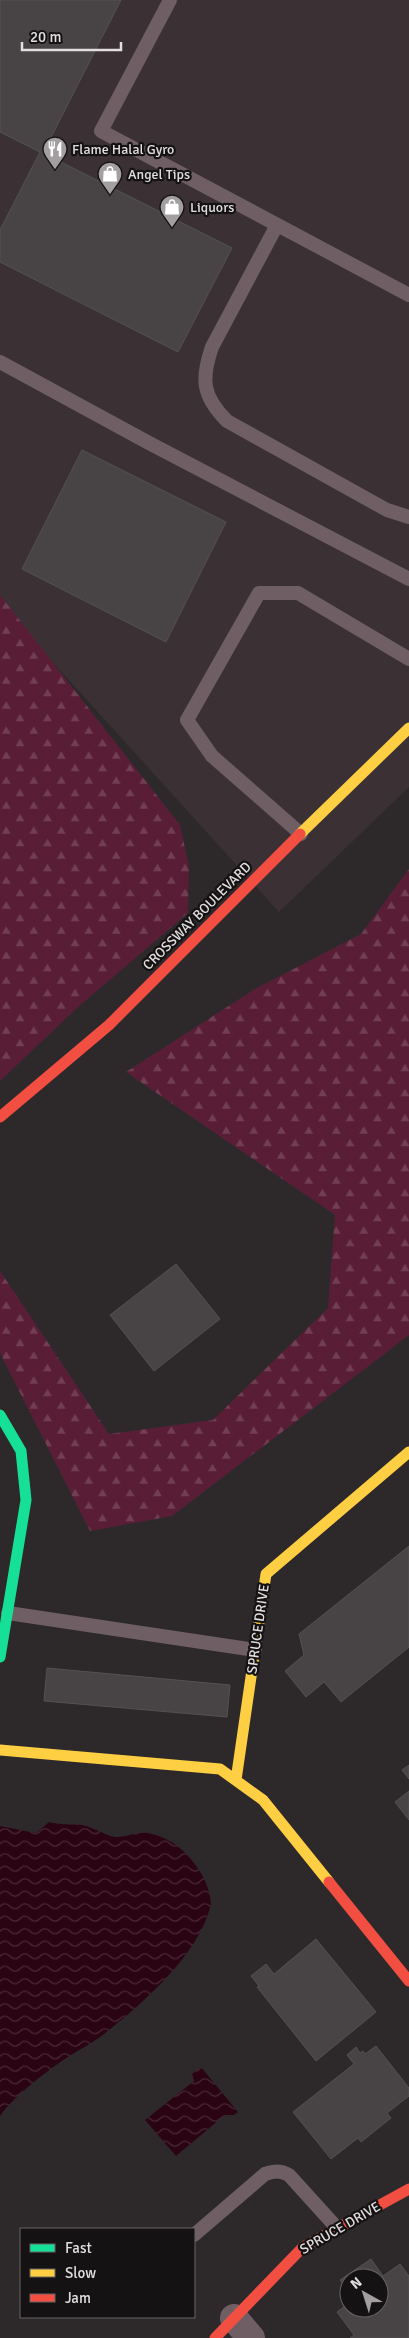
<svg xmlns="http://www.w3.org/2000/svg" width="409" height="2338" font-family="Signika,sans-serif">
	<style>
		.built { fill: #3b3134 }
		.forest { fill: url(#forest-firs) }
		.water { fill: url(#water-waves) }
		.building { fill: #484446; stroke: #545152 }
		.lines { fill: none; stroke-linecap: round; stroke-linejoin: round }
		.lane { stroke: #6f5f64; stroke-width: 14 }
		.street { stroke: #6f5f64; stroke-width: 28 }
		.fast { stroke: #16e098; stroke-width: 11 }
		.slow { stroke: #ffcf43; stroke-width: 11 }
		.jam { stroke: #f24e42; stroke-width: 11 }
		.labels { text-anchor: middle; dominant-baseline: central; stroke-width: 4.5; stroke-linejoin: round; paint-order: stroke }
		.poi-label { font-size: 14px; fill: #e2dedf; stroke: #141212; text-anchor: start }
		.street-label { font-size: 14px; fill: #e2dedf; stroke: #141212 }
	</style>
	<defs>
		<pattern id="forest-firs" width="22" height="20" patternUnits="userSpaceOnUse" patternTransform="scale(1.25)"><rect width="22" height="20" fill="#591e36"/><path d="M5 1l3.5 6h-7zM16 11l3.5 6h-7z" fill="#713e53"/></pattern>
		<pattern id="water-waves" width="16" height="10" patternUnits="userSpaceOnUse" patternTransform="scale(1.25)"><rect width="16" height="10" fill="#2b0414"/><path d="M0 5q4-4 8 0t8 0" fill="none" stroke="#492836"/></pattern>
	</defs>
	<rect width="100%" height="100%" fill="#2d292b"/>
	<path class="built" d="M 0,0 L 409,0 L 409,787 L 279,912 L 0,604 Z"/>
	<path class="forest" d="M 0,595 L 180,825 L 189,867 L 188,913 L 78,1007 L 0,1081 Z
		M 409,869 L 409,1335 L 172,1516 L 90,1531 L 0,1353 L 0,1271 L 109,1434 L 213,1420 L 328,1308 L 335,1215 L 126,1072 L 255,989 L 361,934 Z"/>
	<path class="water" d="M 49,1822 C 60,1825 71,1824 82,1825 C 93,1827 104,1835 115,1837 C 130,1838 139,1828 159,1836 C 178,1843 190,1856 201,1873 C 206,1882 213,1898 210,1908 C 198,1955 141,2005 104,2034 C 93,2043 80,2049 68,2057 C 48,2070 14,2096 0,2116 L 0,1826 L 36,1833 Z
		M 201,2067 L 238,2112 L 234,2115 L 225,2115 L 176,2156 L 145,2120 L 194,2081 L 192,2074 Z"/>
	<path class="building" d="M 0,0 L 121,0 L 43,153 L 232,248 L 178,352 L 0,262 L 0,230 L 40,152 L 0,132 Z
		M 82,450 L 226,522 L 166,642 L 22,569 Z
		M 176,1264 L 220,1319 L 154,1371 L 110,1315 Z
		M 409,1546 L 409,1647 L 341,1702 L 324,1682 L 306,1697 L 285,1671 L 304,1655 L 299,1634 Z
		M 47,1668 L 230,1685 L 227,1717 L 44,1701 Z
		M 409,1765 L 409,1779 L 402,1770 Z
		M 409,1791 L 409,1820 L 395,1802 Z
		M 316,1939 L 376,2012 L 316,2061 L 257,1987 L 259,1986 L 251,1976 L 266,1964 L 274,1974 Z
		M 376,2046 L 409,2088 L 409,2096 L 387,2113 L 391,2118 L 361,2142 L 358,2138 L 331,2159 L 293,2112 L 354,2064 L 347,2055 L 356,2047 L 360,2053 L 363,2051 L 365,2054 Z
		M 371,2259 L 383,2276 L 400,2264 L 409,2276 L 409,2338 L 350,2338 L 354,2335 L 337,2312 L 349,2303 L 349,2308 L 379,2308 L 379,2278 L 349,2278 L 349,2292 L 340,2280 Z"/>
	<g class="lines">
		<path class="lane" d="M 170,0 L 101,131 L 409,295
			M 277,225 L 212,347 C 201,379 202,396 227,421 L 387,510 L 409,517
			M 0,362 L 149,443 L 409,579
			M 301,834 L 212,756 L 187,720 L 259,593 L 298,593 L 409,659
			M 8,1613 L 255,1650
			M 194,2235 L 265,2174 C 274,2171 280,2170 289,2175 L 337,2228"/>
		<path class="street" d="M 234,2318 L 251,2338"/>
		<path class="fast" d="M 0,1415 L 21,1451 L 26,1500 L 0,1657"/>
		<path class="slow" d="M 300,834 L 409,728
			M 0,1750 L 220,1769 L 263,1800 L 329,1882
			M 236,1780 L 266,1574 L 409,1452"/>
		<path class="jam" d="M 0,1117 L 109,1025 L 300,834
			M 329,1882 L 409,1981
			M 215,2338 L 303,2247 L 409,2189"/>
	</g>
	<defs>
		<symbol id="restaurant-pin" viewBox="-11 -11 22 30"><path d="M0 17L-7.5 6A9.5 9.5 0 1 1 7.5 6Z" fill="#a39fa0" stroke="#141212"/><path d="M-5-6h1v4h1v-4h1v4h1v-4h1v5L-1.5 .5V6h-2V.5L-5-1ZM5-6V6H3V1.5H1.5Q1.5-4 5-6Z" fill="#fff"/></symbol>
		<symbol id="shop-pin" viewBox="-11 -11 22 30"><path d="M0 17L-7.5 6A9.5 9.5 0 1 1 7.5 6Z" fill="#a39fa0" stroke="#141212"/><path d="M-5-2.5h2.3a2.7 3.5 0 0 1 5.4 0H5L5.5 6h-11ZM-1.5-2.5h3a1.5 2.3 0 0 0-3 0Z" fill="#fff"/></symbol>
	</defs>
	<g fill-rule="evenodd">
		<use href="#restaurant-pin" x="41" y="135" width="28" height="38"/>
		<use href="#shop-pin" x="96" y="160" width="28" height="38"/>
		<use href="#shop-pin" x="158" y="193" width="28" height="38"/>
	</g>
	<g class="labels">
		<g class="poi-label">
			<text x="72" y="149">Flame Halal Gyro</text>
			<text x="128" y="174">Angel Tips</text>
			<text x="190" y="207">Liquors</text>
		</g>
		<g class="street-label">
			<text transform="translate(197 916) rotate(-45)">CROSSWAY BOULEVARD</text>
			<text transform="translate(258 1629) rotate(-82)">SPRUCE DRIVE</text>
			<text transform="translate(340 2228) rotate(-30)">SPRUCE DRIVE</text>
		</g>
	</g>
	<rect x="20" y="2228" width="175" height="90" fill="#141212" stroke="#666464"/>
	<rect x="30" y="2244" width="25" height="8" fill="#16e098" stroke="#666464"/>
	<text x="65" y="2253" font-size="15" fill="#e2dedf">Fast</text>
	<rect x="30" y="2269" width="25" height="8" fill="#ffcf43" stroke="#666464"/>
	<text x="65" y="2278" font-size="15" fill="#e2dedf">Slow</text>
	<rect x="30" y="2294" width="25" height="8" fill="#f24e42" stroke="#666464"/>
	<text x="65" y="2303" font-size="15" fill="#e2dedf">Jam</text>
	<g transform="translate(364 2293) rotate(321)"><circle r="24" fill="#141212" stroke="#666464"/>
	<path d="M0-4L9 19L0 12L-9 19Z" fill="#a39fa0"/>
	<text y="-8" font-size="14" font-weight="bold" text-anchor="middle" fill="#e2dedf">N</text>
	</g>
	<path d="M22 42v8h99v-8" fill="none" stroke="#e2dedf" stroke-width="2.5"/>
	<text x="30" y="42" font-size="15" fill="#e2dedf" stroke="#141212" stroke-width="4" paint-order="stroke">20 m</text>
</svg>
